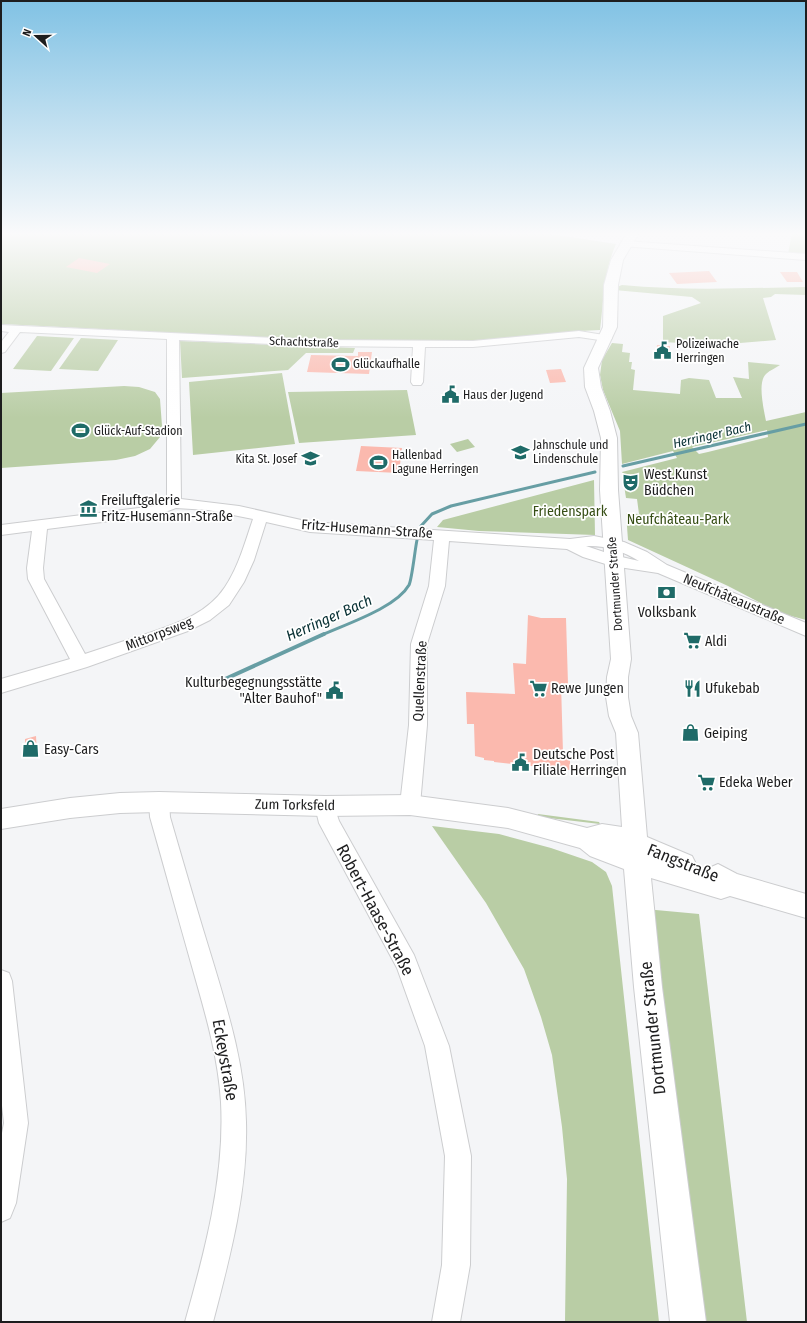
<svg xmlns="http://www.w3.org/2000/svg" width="807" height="1323" font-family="'Fira Sans Condensed',sans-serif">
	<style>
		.green { fill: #b9cda5; fill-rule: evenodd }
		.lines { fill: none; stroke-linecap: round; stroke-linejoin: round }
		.stream-far1 { stroke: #679ea4; stroke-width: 3 }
		.stream { stroke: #679ea4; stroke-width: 4 }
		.building { fill: #fbb9ae }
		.minor-casing { stroke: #cccdcf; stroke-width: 2 }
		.major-casing { stroke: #cccdcf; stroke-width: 2 }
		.minor { fill: #fff; fill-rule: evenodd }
		.major { fill: #fff; fill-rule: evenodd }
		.labels { text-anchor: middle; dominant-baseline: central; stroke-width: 3.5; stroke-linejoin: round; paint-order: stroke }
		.far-street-label { font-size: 12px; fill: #1d1d1e; stroke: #fff }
		.far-poi-label { font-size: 12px; fill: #1d1d1e; stroke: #fff; text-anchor: start }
		.far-water-label { font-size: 13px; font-style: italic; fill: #072f33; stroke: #fff }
		.poi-label { font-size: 14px; fill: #1d1d1e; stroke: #fff; text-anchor: start }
		.park-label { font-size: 14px; fill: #364e15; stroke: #fff }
		.street-label { font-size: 14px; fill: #1d1d1e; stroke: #fff }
		.water-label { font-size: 15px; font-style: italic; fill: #072f33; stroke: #fff }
		.near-street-label { font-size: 17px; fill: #1d1d1e; stroke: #fff }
	</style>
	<rect width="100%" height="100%" fill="#f4f5f7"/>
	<path class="green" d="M 1,233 L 545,233 L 616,244 C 603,274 604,299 600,330 L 580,331 L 519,339 L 434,342 L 317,340 L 1,324 Z
		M 792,233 L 806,233 L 806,256 L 788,254 Z
		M 622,285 C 683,291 745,288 806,287 L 806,295 L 775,294 L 771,297 L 763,298 L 776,340 L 716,345 L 663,342 L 663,316 L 701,303 L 692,297 L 614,290 L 614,288 Z
		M 37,336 L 74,338 L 51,371 L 13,369 Z
		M 81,338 L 118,340 L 98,371 L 59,369 Z
		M 180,341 L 355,348 L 353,353 L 306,353 L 288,370 L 182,378 Z
		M 612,343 L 623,344 L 622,352 L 630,353 L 629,362 L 632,362 L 631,369 L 635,370 L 633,390 L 680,394 L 681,380 L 689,378 L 709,380 L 716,398 L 742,398 L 733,377 L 749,379 L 748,362 L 780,365 C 776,368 770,370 766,374 C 757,382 764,410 766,421 L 806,412 L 806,620 L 780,613 L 728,586 L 628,540 L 626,513 L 639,514 L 637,499 L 626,498 L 622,472 L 677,458 L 673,451 L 622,464 L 620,431 L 603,390 L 600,375 L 602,360 ZM 767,430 L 768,437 L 708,452 L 699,454 L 692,447 Z
		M 282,373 L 295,444 L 193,455 L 189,382 Z
		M 124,386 L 139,387 L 155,392 L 160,399 L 162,426 L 160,437 L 150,449 L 135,456 L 116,460 L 1,468 L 1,393 Z
		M 407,390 L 416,435 L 299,443 L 288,392 Z
		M 468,439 L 475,447 L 457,452 L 450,444 Z
		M 594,480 L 595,535 L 479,531 L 437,527 L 443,520 Z
		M 538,814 L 599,822 L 600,824 L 540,817 L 537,817 Z
		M 432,826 L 499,834 L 551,848 L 592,862 L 606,872 L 612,886 L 659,1322 L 565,1322 L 567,1179 L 562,1127 L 552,1055 L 541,1017 L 524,969 L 486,903 Z
		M 645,909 L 699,914 L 747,1322 L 700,1322 Z"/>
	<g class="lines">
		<path class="stream-far1" d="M 623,466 L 806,424
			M 421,526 L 432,514 L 451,506 L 595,472
			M 322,635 C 346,624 396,608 409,585 C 412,579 415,549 417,540"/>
		<path class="stream" d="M 212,685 L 324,634"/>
	</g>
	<path class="building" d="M 79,258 L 110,264 L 97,273 L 66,267 Z
		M 709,271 L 717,282 L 677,284 L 669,273 Z
		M 780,272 L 797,272 L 803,282 L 787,282 Z
		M 657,345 L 670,346 L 670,357 L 656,356 Z
		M 358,352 L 372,352 L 369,374 L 307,372 L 311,355 L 358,356 Z
		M 561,369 L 566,382 L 550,383 L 546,370 Z
		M 361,446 L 402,448 L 399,473 L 356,471 Z
		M 626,477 L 635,478 L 636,486 L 627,486 Z
		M 528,615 L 541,618 L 566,618 L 568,684 L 561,683 L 563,753 L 570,753 L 570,770 L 494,762 L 494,761 L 484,760 L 484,758 L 475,756 L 474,724 L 467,724 L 466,692 L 515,694 L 513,663 L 526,664 Z
		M 36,736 L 37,754 L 25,757 L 25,739 Z"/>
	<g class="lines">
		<defs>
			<path id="minor" d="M 625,241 L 806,254 L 806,260 L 622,246 L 620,244 Z
				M 1,325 L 320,340 L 473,341 L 579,331 L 610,336 L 612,338 L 610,340 L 606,341 L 579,337 L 473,347 L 425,347 L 423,382 L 421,385 L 413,385 L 411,382 L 413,347 L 320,346 L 179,340 L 181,499 L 239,506 L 310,522 L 570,539 L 594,536 L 624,542 L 647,552 L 667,565 L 806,623 L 806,636 L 658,573 L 612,566 L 583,557 L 567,549 L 449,541 L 445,586 L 427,644 L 427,725 L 420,805 L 417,811 L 410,813 L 403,811 L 400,805 L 409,725 L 411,644 L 429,586 L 434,540 L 310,532 L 266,522 L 254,560 L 244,582 L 229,605 L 210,620 L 188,631 L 87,667 L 1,693 L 1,679 L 70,659 L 28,579 L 27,568 L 32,531 L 1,535 L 1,525 L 155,506 L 167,501 L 167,339 L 20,332 L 5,352 L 1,353 L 1,342 L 9,332 L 1,331 ZM 176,508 L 208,510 L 253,519 C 245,542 239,566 225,587 C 206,616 172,625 140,636 C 121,642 103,648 85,654 L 44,579 L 43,568 L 47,529 L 157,515 ZM 586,546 C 605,545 623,551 639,561 L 613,555 Z
				M 159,794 L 166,796 L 169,802 L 170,817 C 184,865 198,914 213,962 C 229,1015 245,1067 246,1122 C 248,1190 230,1257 213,1322 L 185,1322 C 205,1251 225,1177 221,1102 C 218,1054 204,1009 191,963 C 177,914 164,866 150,817 L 149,802 L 152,796 Z
				M 325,798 L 332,800 L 339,821 L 414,955 L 449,1046 L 471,1156 L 470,1265 L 460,1322 L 432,1322 L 442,1265 L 445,1156 L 425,1046 L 397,968 L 319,823 L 315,806 L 318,800 Z
				M 1,970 L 9,973 L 12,981 L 28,1123 L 16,1203 L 10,1218 L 1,1222 L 1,1138 L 4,1123 L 1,1097 Z"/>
			<path id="major" d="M 627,233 L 639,233 L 623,260 L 618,285 L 617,327 L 598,368 L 601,387 L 610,411 L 617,438 L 618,490 L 631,659 L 628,677 L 628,697 L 631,716 L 638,733 L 647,837 L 692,856 L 696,864 L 694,868 L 707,871 L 709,868 L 718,864 L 737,874 L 806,894 L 806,918 L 730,896 L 721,899 L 651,878 L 662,987 L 706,1322 L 670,1322 L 634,987 L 624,869 L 590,856 L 580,848 L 508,828 L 410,815 L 325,816 L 159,812 L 120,813 L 70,818 L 1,829 L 1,809 L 70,798 L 120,793 L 159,792 L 325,796 L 410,795 L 508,808 L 587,828 L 602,824 L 622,827 L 616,733 L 609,716 L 606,697 L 607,677 L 611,659 L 600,490 L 601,438 L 594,411 L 585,387 L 584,368 L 603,327 L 604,285 L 611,260 Z"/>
		</defs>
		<use href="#minor" class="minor-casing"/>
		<use href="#major" class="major-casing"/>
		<use href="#minor" class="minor"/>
		<use href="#major" class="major"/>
	</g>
	<linearGradient id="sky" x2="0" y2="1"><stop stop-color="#81c2e4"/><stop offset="0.56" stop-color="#fafafb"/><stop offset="1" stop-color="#fafafb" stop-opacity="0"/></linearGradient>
	<rect width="807" height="418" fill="url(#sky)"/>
	<defs>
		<symbol id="civic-bare" viewBox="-9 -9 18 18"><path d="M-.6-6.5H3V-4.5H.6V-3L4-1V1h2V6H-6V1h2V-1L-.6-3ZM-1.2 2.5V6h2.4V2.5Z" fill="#1f6b68" stroke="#fff" stroke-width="2.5" paint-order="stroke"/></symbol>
		<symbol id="stadium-bare" viewBox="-9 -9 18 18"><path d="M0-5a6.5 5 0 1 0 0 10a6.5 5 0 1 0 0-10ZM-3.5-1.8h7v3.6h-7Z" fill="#1f6b68" stroke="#fff" stroke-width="2.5" paint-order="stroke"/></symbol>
		<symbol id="school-bare" viewBox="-9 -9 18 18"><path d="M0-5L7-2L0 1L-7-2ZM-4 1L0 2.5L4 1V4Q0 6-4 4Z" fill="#1f6b68" stroke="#fff" stroke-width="2.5" paint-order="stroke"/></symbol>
		<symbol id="theatre-bare" viewBox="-9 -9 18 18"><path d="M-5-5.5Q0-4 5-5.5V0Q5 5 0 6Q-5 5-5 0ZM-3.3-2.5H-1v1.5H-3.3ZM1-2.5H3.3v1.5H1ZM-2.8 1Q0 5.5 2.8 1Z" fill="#1f6b68" stroke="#fff" stroke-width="2.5" paint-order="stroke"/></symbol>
		<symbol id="museum-bare" viewBox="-9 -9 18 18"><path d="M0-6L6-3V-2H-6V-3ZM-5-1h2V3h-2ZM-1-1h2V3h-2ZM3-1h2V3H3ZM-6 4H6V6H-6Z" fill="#1f6b68" stroke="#fff" stroke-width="2.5" paint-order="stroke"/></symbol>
		<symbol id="bank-bare" viewBox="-9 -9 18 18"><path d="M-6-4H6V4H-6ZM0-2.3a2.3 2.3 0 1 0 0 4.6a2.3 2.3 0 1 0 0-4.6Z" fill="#1f6b68" stroke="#fff" stroke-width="2.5" paint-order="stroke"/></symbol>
		<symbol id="supermarket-bare" viewBox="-9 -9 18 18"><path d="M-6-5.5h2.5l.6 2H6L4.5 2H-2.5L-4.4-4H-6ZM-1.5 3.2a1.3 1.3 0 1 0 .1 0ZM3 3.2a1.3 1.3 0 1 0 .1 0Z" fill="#1f6b68" stroke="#fff" stroke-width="2.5" paint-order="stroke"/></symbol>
		<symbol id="restaurant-bare" viewBox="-9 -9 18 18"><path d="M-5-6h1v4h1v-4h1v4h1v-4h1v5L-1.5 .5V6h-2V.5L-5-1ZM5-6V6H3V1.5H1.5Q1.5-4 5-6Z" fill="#1f6b68" stroke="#fff" stroke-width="2.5" paint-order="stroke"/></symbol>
		<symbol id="shop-bare" viewBox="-9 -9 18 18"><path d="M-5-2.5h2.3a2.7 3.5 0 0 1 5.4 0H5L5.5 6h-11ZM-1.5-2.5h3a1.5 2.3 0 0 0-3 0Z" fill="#1f6b68" stroke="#fff" stroke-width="2.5" paint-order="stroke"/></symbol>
	</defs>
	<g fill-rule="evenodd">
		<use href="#civic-bare" x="650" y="338" width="25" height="25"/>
		<use href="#stadium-bare" x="328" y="352" width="25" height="25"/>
		<use href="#civic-bare" x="438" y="382" width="25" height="25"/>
		<use href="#stadium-bare" x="68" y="418" width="25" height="25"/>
		<use href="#school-bare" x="508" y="440" width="25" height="25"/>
		<use href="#school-bare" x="298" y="446" width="25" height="25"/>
		<use href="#stadium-bare" x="366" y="450" width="25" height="25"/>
		<use href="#theatre-bare" x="618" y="470" width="25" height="25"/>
		<use href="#museum-bare" x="76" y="496" width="25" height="25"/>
		<use href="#bank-bare" x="654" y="580" width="25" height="25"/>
		<use href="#supermarket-bare" x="680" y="628" width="25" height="25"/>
		<use href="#supermarket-bare" x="526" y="676" width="25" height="25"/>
		<use href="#restaurant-bare" x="680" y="676" width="25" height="25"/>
		<use href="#civic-bare" x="322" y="678" width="25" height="25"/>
		<use href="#shop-bare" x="678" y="720" width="25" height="25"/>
		<use href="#shop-bare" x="18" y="736" width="25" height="25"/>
		<use href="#civic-bare" x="508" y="750" width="25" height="25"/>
		<use href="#supermarket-bare" x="694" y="770" width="25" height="25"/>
	</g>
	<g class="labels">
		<g class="far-street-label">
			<text transform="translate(304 342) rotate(2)">Schachtstraße</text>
			<text transform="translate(615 584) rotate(-94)">Dortmunder Straße</text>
		</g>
		<g class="far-poi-label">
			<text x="676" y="344">Polizeiwache<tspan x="676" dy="14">Herringen</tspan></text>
			<text x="353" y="364">Glückaufhalle</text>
			<text x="463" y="395">Haus der Jugend</text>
			<text x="94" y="431">Glück-Auf-Stadion</text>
			<text x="533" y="445">Jahnschule und<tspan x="533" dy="14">Lindenschule</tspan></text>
			<text x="392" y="455">Hallenbad<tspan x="392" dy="14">Lagune Herringen</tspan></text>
			<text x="297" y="459" text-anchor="end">Kita St. Josef</text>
		</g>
		<g class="far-water-label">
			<text transform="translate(712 435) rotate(-13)">Herringer Bach</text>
		</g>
		<g class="poi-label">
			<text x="644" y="474">West.Kunst<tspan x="644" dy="16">Büdchen</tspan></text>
			<text x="101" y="500">Freiluftgalerie<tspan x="101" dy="16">Fritz-Husemann-Straße</tspan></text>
			<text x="667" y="612" text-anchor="middle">Volksbank</text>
			<text x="705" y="641">Aldi</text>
			<text x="322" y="682" text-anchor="end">Kulturbegegnungsstätte<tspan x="322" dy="16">"Alter Bauhof"</tspan></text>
			<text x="551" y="688">Rewe Jungen</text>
			<text x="705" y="688">Ufukebab</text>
			<text x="704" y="733">Geiping</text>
			<text x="44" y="749">Easy-Cars</text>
			<text x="533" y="754">Deutsche Post<tspan x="533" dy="16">Filiale Herringen</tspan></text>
			<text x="719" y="782">Edeka Weber</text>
		</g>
		<g class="park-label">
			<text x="570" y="511">Friedenspark</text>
			<text x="678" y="519">Neufchâteau-Park</text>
		</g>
		<g class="street-label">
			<text transform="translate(367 529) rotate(4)">Fritz-Husemann-Straße</text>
			<text transform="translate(734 599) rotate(23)">Neufchâteaustraße</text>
			<text transform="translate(159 634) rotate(-21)">Mittorpsweg</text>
			<text transform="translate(420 681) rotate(-87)">Quellenstraße</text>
			<text transform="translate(295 805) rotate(1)">Zum Torksfeld</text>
		</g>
		<g class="water-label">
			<text transform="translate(329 618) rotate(-24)">Herringer Bach</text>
		</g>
		<g class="near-street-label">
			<text transform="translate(683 863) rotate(22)">Fangstraße</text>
			<text transform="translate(375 910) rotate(62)">Robert-Haase-Straße</text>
			<text transform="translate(653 1028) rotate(-96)">Dortmunder Straße</text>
			<text transform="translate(225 1060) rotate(80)">Eckeystraße</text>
		</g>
	</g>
	<rect width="807" height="1323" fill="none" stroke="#1d1d1e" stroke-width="4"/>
	<g transform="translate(36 36) rotate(291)" stroke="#ffffff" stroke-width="3" paint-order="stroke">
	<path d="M0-3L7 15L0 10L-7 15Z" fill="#1d1d1e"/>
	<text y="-6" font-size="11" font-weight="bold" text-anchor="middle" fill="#1d1d1e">N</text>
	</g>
</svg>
